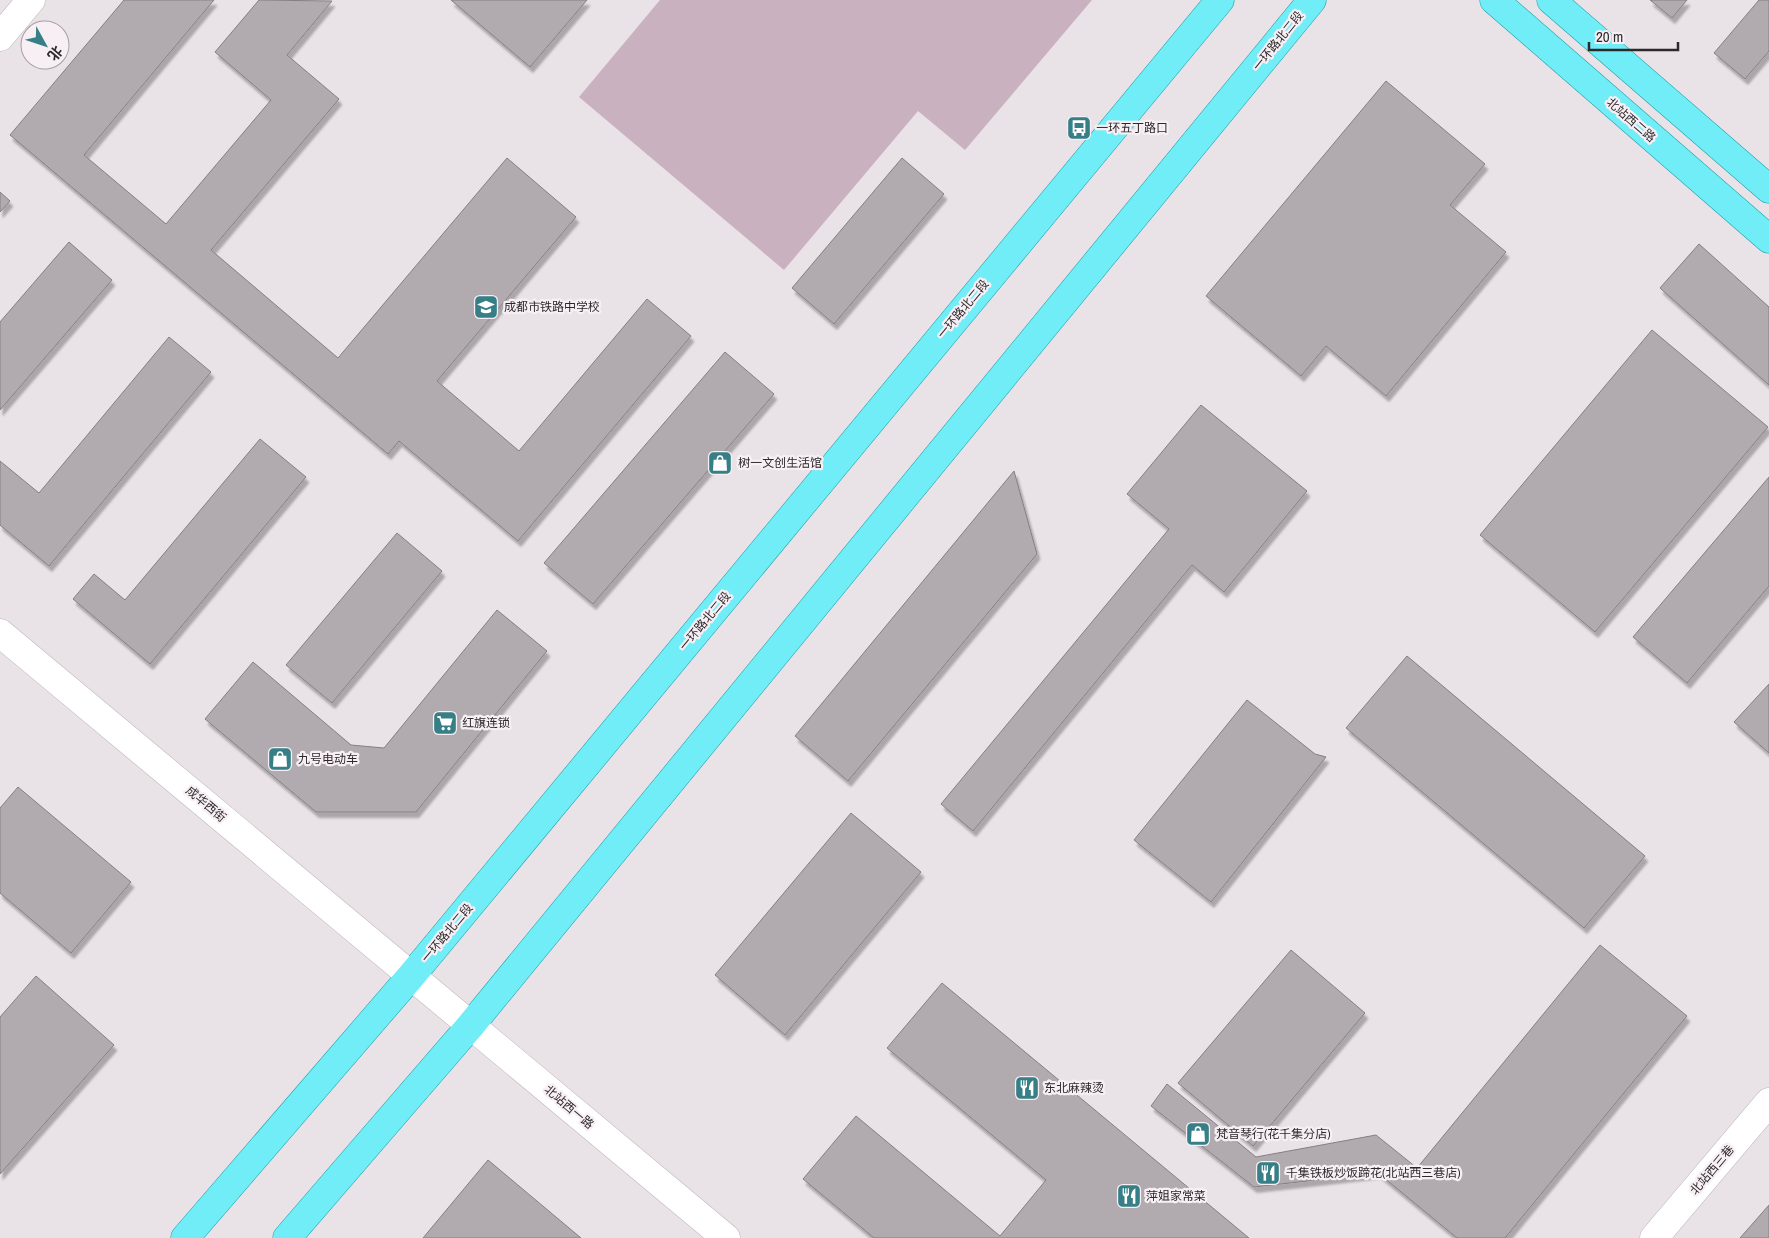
<svg xmlns="http://www.w3.org/2000/svg" width="1769" height="1238" font-family="'Archivo Narrow','Noto Sans SC',sans-serif">
	<style>
		.green { fill: #c9b1c0 }
		.building { fill: #b1aaae; stroke: #857f83; filter: url(#shadow) }
		.lines { fill: none; stroke-linecap: round; stroke-linejoin: round }
		.minor-casing { stroke: #bbb4b8; stroke-width: 29 }
		.major-casing { stroke: #1ba1ac; stroke-width: 29 }
		.minor { stroke: #fff; stroke-width: 28 }
		.major { stroke: #71edf7; stroke-width: 28 }
		.labels { text-anchor: middle; dominant-baseline: central; stroke-width: 4.5; stroke-linejoin: round; paint-order: stroke }
		.street-label { font-size: 12px; fill: #2c292b; stroke: #f7eff4 }
		.poi-label { font-size: 12px; fill: #2c292b; stroke: #f7eff4; text-anchor: start }
	</style>
	<defs>
		<filter id="shadow"><feDropShadow dx="3" dy="5.5" stdDeviation="1" flood-color="#0004"/></filter>
	</defs>
	<rect width="100%" height="100%" fill="#e9e2e6"/>
	<path class="green" d="M 660,0 L 1092,0 L 965,150 L 918,111 L 784,270 L 579,97 Z"/>
	<path class="building" d="M 124,0 L 214,0 L 84,155 L 166,224 L 271,100 L 215,52 L 259,0 L 332,1 L 287,55 L 339,99 L 211,250 L 338,358 L 507,158 L 576,217 L 437,381 L 519,451 L 647,299 L 691,336 L 518,541 L 399,441 L 388,454 L 10,135 Z
		M 451,0 L 587,0 L 530,67 Z
		M 1650,0 L 1687,0 L 1672,18 Z
		M 1759,0 L 1769,0 L 1769,51 L 1745,79 L 1714,53 Z
		M 1386,81 L 1485,164 L 1450,205 L 1506,252 L 1386,396 L 1326,346 L 1301,376 L 1206,296 Z
		M 902,158 L 944,194 L 834,324 L 792,288 Z
		M 0,192 L 10,201 L 0,212 Z
		M 69,242 L 112,280 L 0,410 L 0,322 Z
		M 1699,244 L 1769,307 L 1769,385 L 1660,288 Z
		M 1652,330 L 1768,427 L 1595,632 L 1480,535 Z
		M 169,337 L 211,372 L 49,566 L 0,525 L 0,461 L 39,493 Z
		M 725,352 L 774,394 L 593,604 L 544,563 Z
		M 1201,405 L 1307,491 L 1224,592 L 1192,565 L 973,831 L 941,804 L 1169,529 L 1127,494 Z
		M 260,439 L 306,477 L 150,664 L 73,599 L 94,574 L 125,600 Z
		M 1014,471 L 1037,554 L 848,781 L 795,736 Z
		M 1769,477 L 1769,586 L 1687,683 L 1633,637 Z
		M 397,533 L 442,571 L 332,703 L 286,665 Z
		M 497,610 L 547,651 L 416,812 L 316,812 L 205,719 L 253,662 L 351,745 L 384,748 Z
		M 1407,656 L 1645,856 L 1584,928 L 1346,728 Z
		M 1769,684 L 1769,753 L 1734,722 Z
		M 1247,700 L 1315,754 L 1326,757 L 1211,902 L 1134,840 Z
		M 18,787 L 131,882 L 71,953 L 0,893 L 0,808 Z
		M 851,813 L 921,872 L 785,1035 L 715,975 Z
		M 1600,945 L 1687,1016 L 1505,1238 L 1457,1238 L 1378,1173 L 1254,1187 L 1151,1106 L 1167,1084 L 1256,1157 L 1376,1135 L 1417,1168 Z
		M 1291,950 L 1365,1013 L 1253,1146 L 1178,1083 Z
		M 36,976 L 114,1045 L 0,1174 L 0,1017 Z
		M 942,983 L 1249,1238 L 874,1238 L 803,1179 L 856,1116 L 1000,1236 L 1046,1180 L 887,1048 Z
		M 488,1160 L 581,1238 L 423,1238 Z
		M 1769,1205 L 1769,1238 L 1740,1238 Z"/>
	<g class="lines">
		<defs>
			<path id="minor" d="M 0,37 L 31,0
				M 0,633 L 726,1238
				M 1654,1238 L 1769,1102"/>
			<path id="major" d="M 1494,0 L 1769,239
				M 1551,0 L 1769,189
				M 185,1238 L 412,975 L 1220,0
				M 287,1238 L 471,1025 L 1312,0"/>
		</defs>
		<use href="#minor" class="minor-casing"/>
		<use href="#major" class="major-casing"/>
		<use href="#minor" class="minor"/>
		<use href="#major" class="major"/>
	</g>
	<defs>
		<symbol id="bus-square" viewBox="-11 -11 22 22"><rect x="-9" y="-9" width="18" height="18" rx="4" fill="#377f86" stroke="#f7eff4"/><path d="M-5-6H5V4H4V6H2V4H-2V6H-4V4H-5ZM-3.5-4V0h7V-4ZM-3.5 1.2v1.5H-2V1.2ZM2 1.2v1.5H3.5V1.2Z" fill="#fff"/></symbol>
		<symbol id="school-square" viewBox="-11 -11 22 22"><rect x="-9" y="-9" width="18" height="18" rx="4" fill="#377f86" stroke="#f7eff4"/><path d="M0-5L7-2L0 1L-7-2ZM-4 1L0 2.5L4 1V4Q0 6-4 4Z" fill="#fff"/></symbol>
		<symbol id="shop-square" viewBox="-11 -11 22 22"><rect x="-9" y="-9" width="18" height="18" rx="4" fill="#377f86" stroke="#f7eff4"/><path d="M-5-2.5h2.3a2.7 3.5 0 0 1 5.4 0H5L5.5 6h-11ZM-1.5-2.5h3a1.5 2.3 0 0 0-3 0Z" fill="#fff"/></symbol>
		<symbol id="supermarket-square" viewBox="-11 -11 22 22"><rect x="-9" y="-9" width="18" height="18" rx="4" fill="#377f86" stroke="#f7eff4"/><path d="M-6-5.5h2.5l.6 2H6L4.5 2H-2.5L-4.4-4H-6ZM-1.5 3.2a1.3 1.3 0 1 0 .1 0ZM3 3.2a1.3 1.3 0 1 0 .1 0Z" fill="#fff"/></symbol>
		<symbol id="restaurant-square" viewBox="-11 -11 22 22"><rect x="-9" y="-9" width="18" height="18" rx="4" fill="#377f86" stroke="#f7eff4"/><path d="M-5-6h1v4h1v-4h1v4h1v-4h1v5L-1.5 .5V6h-2V.5L-5-1ZM5-6V6H3V1.5H1.5Q1.5-4 5-6Z" fill="#fff"/></symbol>
	</defs>
	<g fill-rule="evenodd">
		<use href="#bus-square" x="1065" y="114" width="28" height="28"/>
		<use href="#school-square" x="472" y="293" width="28" height="28"/>
		<use href="#shop-square" x="706" y="449" width="28" height="28"/>
		<use href="#supermarket-square" x="431" y="709" width="28" height="28"/>
		<use href="#shop-square" x="266" y="745" width="28" height="28"/>
		<use href="#restaurant-square" x="1013" y="1074" width="28" height="28"/>
		<use href="#shop-square" x="1184" y="1120" width="28" height="28"/>
		<use href="#restaurant-square" x="1254" y="1159" width="28" height="28"/>
		<use href="#restaurant-square" x="1115" y="1182" width="28" height="28"/>
	</g>
	<g class="labels">
		<g class="street-label">
			<text transform="translate(1278 41) rotate(-51)">一环路北二段</text>
			<text transform="translate(1631 120) rotate(41)">北站西二路</text>
			<text transform="translate(963 309) rotate(-50)">一环路北二段</text>
			<text transform="translate(705 621) rotate(-50)">一环路北二段</text>
			<text transform="translate(206 804) rotate(40)">成华西街</text>
			<text transform="translate(447 933) rotate(-50)">一环路北二段</text>
			<text transform="translate(569 1107) rotate(40)">北站西一路</text>
			<text transform="translate(1712 1170) rotate(-50)">北站西三巷</text>
		</g>
		<g class="poi-label">
			<text x="1096" y="128">一环五丁路口</text>
			<text x="504" y="307">成都市铁路中学校</text>
			<text x="738" y="463">树一文创生活馆</text>
			<text x="462" y="723">红旗连锁</text>
			<text x="298" y="759">九号电动车</text>
			<text x="1044" y="1088">东北麻辣烫</text>
			<text x="1216" y="1134">梵音琴行(花千集分店)</text>
			<text x="1286" y="1173">千集铁板炒饭蹄花(北站西三巷店)</text>
			<text x="1146" y="1196">萍姐家常菜</text>
		</g>
	</g>
	<g transform="translate(45 45) rotate(130)"><circle r="24" fill="#f7eff4" stroke="#a6a0a4"/>
	<path d="M0-4L9 19L0 12L-9 19Z" fill="#377f86"/>
	<text y="-8" font-size="14" font-weight="bold" text-anchor="middle" fill="#2c292b">北</text>
	</g>
	<path d="M1589 42v8h89v-8" fill="none" stroke="#2c292b" stroke-width="2.5"/>
	<text x="1596" y="42" font-size="15" fill="#2c292b" stroke="#f7eff4" stroke-width="4" paint-order="stroke">20 m</text>
</svg>
